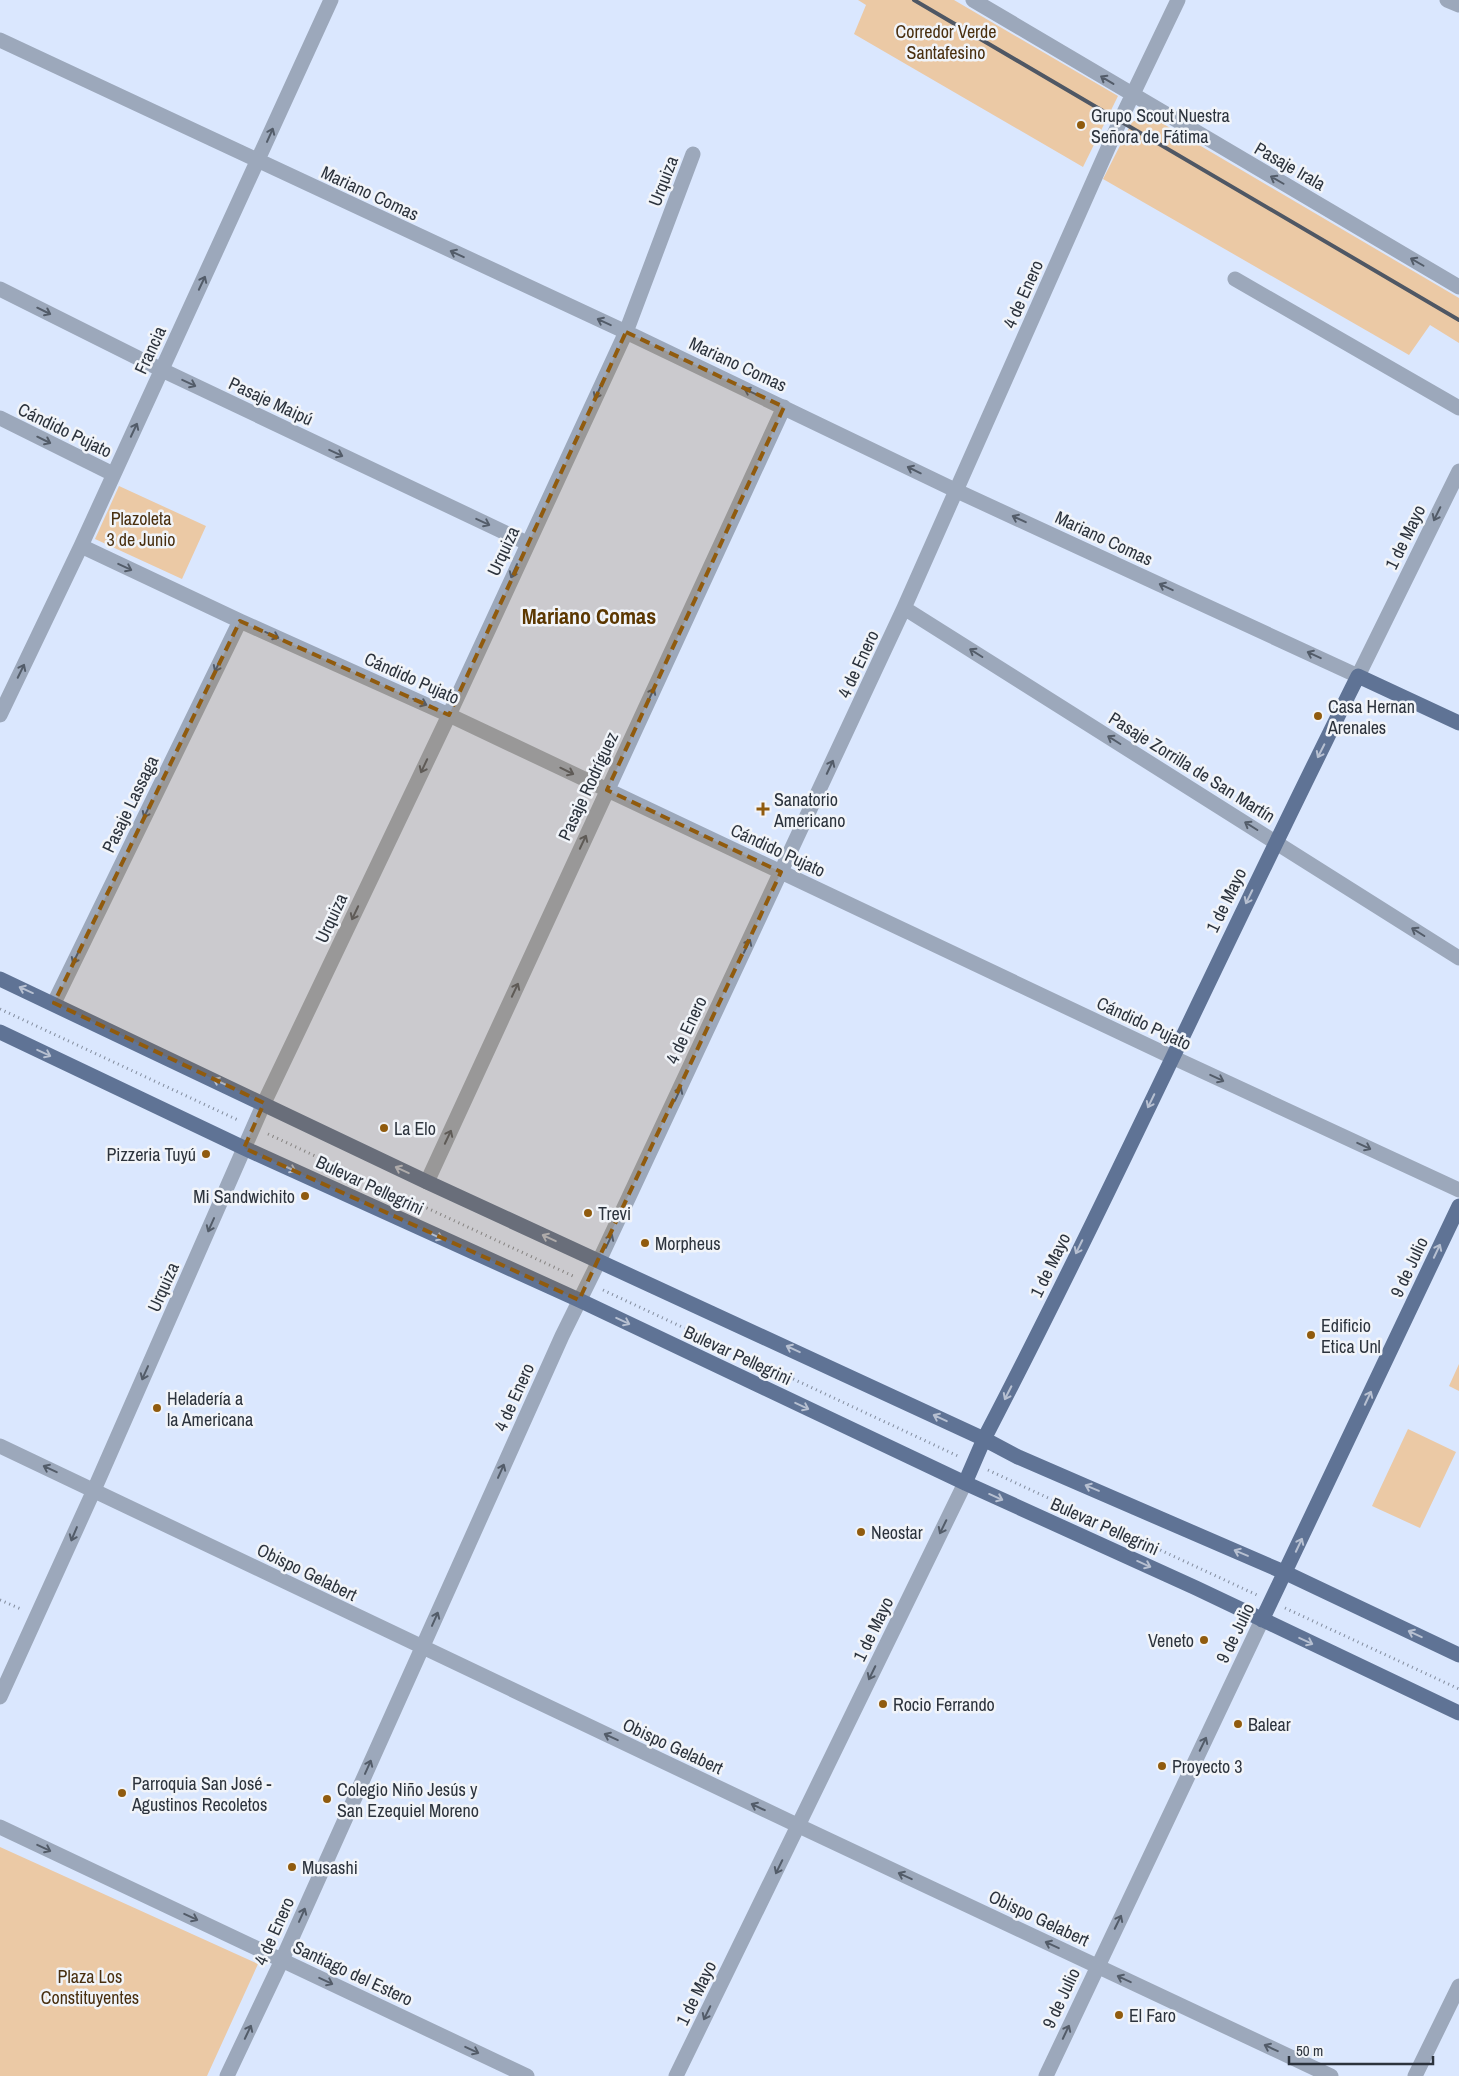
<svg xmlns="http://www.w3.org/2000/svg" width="1459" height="2076" font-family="'Archivo Narrow',sans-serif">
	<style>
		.green { fill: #ebc9a5 }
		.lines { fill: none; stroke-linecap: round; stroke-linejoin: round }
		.path { stroke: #828c9d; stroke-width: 3; stroke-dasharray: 1 4; stroke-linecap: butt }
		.minor { stroke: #9ca8bb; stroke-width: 15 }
		.major { stroke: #5f7395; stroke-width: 15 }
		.rail { stroke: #4f5764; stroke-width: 4 }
		.oneway { stroke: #535c69 }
		.oneway2 { stroke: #b7c0d1 }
		.marked { fill: #905b0e; fill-opacity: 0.2; stroke: #905b0e; stroke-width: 4; stroke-dasharray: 10 6; stroke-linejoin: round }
		.poi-dot { fill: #905b0e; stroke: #f1f4f9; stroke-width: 2 }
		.labels { text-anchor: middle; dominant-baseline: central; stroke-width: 5; stroke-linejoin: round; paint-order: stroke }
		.park-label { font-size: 18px; fill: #492f0f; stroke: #f1f4f9 }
		.poi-label { font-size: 18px; fill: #2c333d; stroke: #f1f4f9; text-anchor: start }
		.street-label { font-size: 18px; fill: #2c333d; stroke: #f1f4f9 }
		.district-label { font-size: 22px; font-weight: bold; fill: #5b3701; stroke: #f1f4f9 }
	</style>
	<rect width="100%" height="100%" fill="#dae7fe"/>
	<path class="green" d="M 858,0 L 954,0 L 1118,96 L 1083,167 L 854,34 L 866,5 Z
		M 1146,116 L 1155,119 L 1459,298 L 1459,343 L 1430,325 L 1409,355 L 1103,179 L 1132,122 Z
		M 119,486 L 206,526 L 182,579 L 95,539 Z
		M 1459,1364 L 1459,1391 L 1449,1386 Z
		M 1408,1429 L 1456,1452 L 1420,1528 L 1372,1506 Z
		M 0,1847 L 258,1964 L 207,2076 L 0,2076 Z"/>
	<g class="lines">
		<path class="path" d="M 0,1009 L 240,1121
			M 268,1134 L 573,1276
			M 603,1290 L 960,1457
			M 988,1470 L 1257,1595
			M 0,1600 L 21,1609
			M 1285,1608 L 1459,1689"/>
		<path class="minor" d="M 973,0 L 1459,287
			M 1447,0 L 1459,5
			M 0,40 L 626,332 L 957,491 L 1358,676 L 1459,471
			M 1235,279 L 1459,408
			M 0,289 L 162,370 L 527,543
			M 0,418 L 113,474
			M 81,546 L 240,621 L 449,715 L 1172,1057 L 1459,1190
			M 904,608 L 1459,958
			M 0,715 L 81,546 L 331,0
			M 54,1003 L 240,621
			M 427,1182 L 784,407
			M 0,1446 L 799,1826 L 1331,2076
			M 0,1697 L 94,1490 L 264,1103 L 449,715 L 626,332 L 693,154
			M 0,1827 L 527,2076
			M 227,2076 L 282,1960 L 562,1336 L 599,1261 L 904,608 L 1120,121 L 1178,0
			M 676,2076 L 965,1483
			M 1046,2076 L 1262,1620
			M 1415,2076 L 1459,1986"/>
		<path class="major" d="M 0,979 L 427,1182 L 984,1439 L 1018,1457 L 1286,1573 L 1459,1655
			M 0,1032 L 244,1148 L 579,1300 L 965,1483 L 1196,1588 L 1459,1713
			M 965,1483 L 984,1439 C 1115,1187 1231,929 1358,676 L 1459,723
			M 1262,1620 L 1459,1206"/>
		<path class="rail" d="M 914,0 L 1459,320"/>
	</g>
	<defs><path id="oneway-shaft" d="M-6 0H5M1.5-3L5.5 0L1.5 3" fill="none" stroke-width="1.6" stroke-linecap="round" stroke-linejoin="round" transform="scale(1.25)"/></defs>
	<g class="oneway">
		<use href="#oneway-shaft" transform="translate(1107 80) rotate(-149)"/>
		<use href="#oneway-shaft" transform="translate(270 135) rotate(-66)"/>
		<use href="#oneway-shaft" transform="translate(1277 180) rotate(-150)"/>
		<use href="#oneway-shaft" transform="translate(457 254) rotate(-155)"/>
		<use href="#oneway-shaft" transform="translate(1417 262) rotate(-150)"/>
		<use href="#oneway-shaft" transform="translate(202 283) rotate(-65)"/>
		<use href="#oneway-shaft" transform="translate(44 311) rotate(26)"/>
		<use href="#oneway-shaft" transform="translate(604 322) rotate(-155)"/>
		<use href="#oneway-shaft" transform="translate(189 383) rotate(25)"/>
		<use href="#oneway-shaft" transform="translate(598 392) rotate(115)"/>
		<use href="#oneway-shaft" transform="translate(751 392) rotate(-155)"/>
		<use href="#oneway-shaft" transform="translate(134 430) rotate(-65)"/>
		<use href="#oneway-shaft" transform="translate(44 440) rotate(26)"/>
		<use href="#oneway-shaft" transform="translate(336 453) rotate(25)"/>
		<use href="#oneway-shaft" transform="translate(914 470) rotate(-154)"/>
		<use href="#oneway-shaft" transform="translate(1437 514) rotate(116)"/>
		<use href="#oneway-shaft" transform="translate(1019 519) rotate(-155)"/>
		<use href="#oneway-shaft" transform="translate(483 522) rotate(25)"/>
		<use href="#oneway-shaft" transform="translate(125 567) rotate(25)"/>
		<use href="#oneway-shaft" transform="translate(514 571) rotate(114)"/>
		<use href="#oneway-shaft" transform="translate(1166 587) rotate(-155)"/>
		<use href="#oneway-shaft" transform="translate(272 635) rotate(24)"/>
		<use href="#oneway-shaft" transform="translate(976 653) rotate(-148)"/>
		<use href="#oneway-shaft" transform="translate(1314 655) rotate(-155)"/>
		<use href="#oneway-shaft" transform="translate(218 665) rotate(116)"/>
		<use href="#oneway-shaft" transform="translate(21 671) rotate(-64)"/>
		<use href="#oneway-shaft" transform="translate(651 695) rotate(-65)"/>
		<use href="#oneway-shaft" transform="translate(420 702) rotate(24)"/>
		<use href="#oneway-shaft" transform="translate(1114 740) rotate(-148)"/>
		<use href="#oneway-shaft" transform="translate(424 766) rotate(115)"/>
		<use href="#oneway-shaft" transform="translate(830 767) rotate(-65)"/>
		<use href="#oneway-shaft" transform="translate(567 771) rotate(26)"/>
		<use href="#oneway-shaft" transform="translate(147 811) rotate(116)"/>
		<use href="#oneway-shaft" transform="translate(1251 826) rotate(-148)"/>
		<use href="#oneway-shaft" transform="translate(583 842) rotate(-65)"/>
		<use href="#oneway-shaft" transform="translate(355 913) rotate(115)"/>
		<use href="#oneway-shaft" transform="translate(1418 932) rotate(-148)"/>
		<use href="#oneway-shaft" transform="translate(747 946) rotate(-65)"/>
		<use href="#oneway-shaft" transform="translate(76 957) rotate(116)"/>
		<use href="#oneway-shaft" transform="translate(515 990) rotate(-65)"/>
		<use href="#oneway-shaft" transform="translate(1217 1078) rotate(25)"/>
		<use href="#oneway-shaft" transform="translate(678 1094) rotate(-65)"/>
		<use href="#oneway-shaft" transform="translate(448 1137) rotate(-65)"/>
		<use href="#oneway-shaft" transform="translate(1364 1146) rotate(25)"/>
		<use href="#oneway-shaft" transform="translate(211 1225) rotate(114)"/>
		<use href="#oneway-shaft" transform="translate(609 1241) rotate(-65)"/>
		<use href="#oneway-shaft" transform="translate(145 1373) rotate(114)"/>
		<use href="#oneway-shaft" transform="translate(50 1469) rotate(-155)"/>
		<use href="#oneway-shaft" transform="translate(501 1471) rotate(-66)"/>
		<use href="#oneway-shaft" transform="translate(943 1527) rotate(116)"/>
		<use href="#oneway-shaft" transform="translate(74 1534) rotate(113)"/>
		<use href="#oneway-shaft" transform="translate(435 1619) rotate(-66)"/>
		<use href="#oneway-shaft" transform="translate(872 1673) rotate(116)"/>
		<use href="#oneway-shaft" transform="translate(611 1737) rotate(-155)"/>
		<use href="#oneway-shaft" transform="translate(1203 1744) rotate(-64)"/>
		<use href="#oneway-shaft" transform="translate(368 1767) rotate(-66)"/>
		<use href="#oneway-shaft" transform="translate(758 1807) rotate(-155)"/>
		<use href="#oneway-shaft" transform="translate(44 1848) rotate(25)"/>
		<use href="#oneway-shaft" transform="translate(779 1867) rotate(116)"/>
		<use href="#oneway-shaft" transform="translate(905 1876) rotate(-155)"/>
		<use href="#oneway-shaft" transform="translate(302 1915) rotate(-66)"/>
		<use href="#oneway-shaft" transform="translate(191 1917) rotate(25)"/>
		<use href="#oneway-shaft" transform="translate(1118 1922) rotate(-64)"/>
		<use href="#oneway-shaft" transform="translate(1052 1945) rotate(-155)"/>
		<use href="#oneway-shaft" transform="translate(1124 1979) rotate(-155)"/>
		<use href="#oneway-shaft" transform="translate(326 1981) rotate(25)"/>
		<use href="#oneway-shaft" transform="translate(707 2013) rotate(116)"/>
		<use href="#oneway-shaft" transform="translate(248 2032) rotate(-65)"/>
		<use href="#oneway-shaft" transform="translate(1066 2032) rotate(-65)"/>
		<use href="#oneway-shaft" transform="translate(1271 2048) rotate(-155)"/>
		<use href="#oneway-shaft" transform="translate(472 2050) rotate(25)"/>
	</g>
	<g class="oneway2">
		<use href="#oneway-shaft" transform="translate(1321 751) rotate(117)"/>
		<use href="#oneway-shaft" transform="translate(1249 897) rotate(116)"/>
		<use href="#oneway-shaft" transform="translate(26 990) rotate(-156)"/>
		<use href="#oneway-shaft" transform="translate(44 1053) rotate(25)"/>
		<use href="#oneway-shaft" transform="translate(220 1082) rotate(-155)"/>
		<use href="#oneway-shaft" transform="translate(1151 1101) rotate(116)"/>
		<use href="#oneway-shaft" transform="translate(289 1168) rotate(25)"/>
		<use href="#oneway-shaft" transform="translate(402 1170) rotate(-155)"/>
		<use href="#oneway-shaft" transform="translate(436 1236) rotate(25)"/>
		<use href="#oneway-shaft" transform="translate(549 1238) rotate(-155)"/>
		<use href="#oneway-shaft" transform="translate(1079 1247) rotate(116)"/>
		<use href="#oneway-shaft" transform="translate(1437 1251) rotate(-65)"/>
		<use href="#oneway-shaft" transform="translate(623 1321) rotate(25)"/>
		<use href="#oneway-shaft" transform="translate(793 1349) rotate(-155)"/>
		<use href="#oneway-shaft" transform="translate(1008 1393) rotate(117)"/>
		<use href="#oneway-shaft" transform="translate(1368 1398) rotate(-65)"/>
		<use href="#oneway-shaft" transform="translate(802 1406) rotate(25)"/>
		<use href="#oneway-shaft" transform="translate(940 1418) rotate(-155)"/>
		<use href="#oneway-shaft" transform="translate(1092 1488) rotate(-157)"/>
		<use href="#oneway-shaft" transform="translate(996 1497) rotate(24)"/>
		<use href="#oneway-shaft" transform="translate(1299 1545) rotate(-65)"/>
		<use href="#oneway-shaft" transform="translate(1241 1553) rotate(-157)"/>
		<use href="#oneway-shaft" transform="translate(1144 1564) rotate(24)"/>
		<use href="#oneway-shaft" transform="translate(1415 1634) rotate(-155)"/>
		<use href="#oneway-shaft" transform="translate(1306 1641) rotate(25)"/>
	</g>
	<path class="marked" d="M 626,332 L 784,407 L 607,790 L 781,872 L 579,1300 L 244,1148 L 264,1103 L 54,1003 L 240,621 L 449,715 Z"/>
	<g class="poi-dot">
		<circle cx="1081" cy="125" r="5"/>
		<circle cx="1318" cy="716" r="5"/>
		<path d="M760.5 801.5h5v5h5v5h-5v5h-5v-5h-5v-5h5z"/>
		<circle cx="384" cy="1128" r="5"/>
		<circle cx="206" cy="1154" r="5"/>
		<circle cx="305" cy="1196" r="5"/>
		<circle cx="588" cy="1213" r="5"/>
		<circle cx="645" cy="1243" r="5"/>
		<circle cx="1311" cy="1335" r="5"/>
		<circle cx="157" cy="1408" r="5"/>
		<circle cx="861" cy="1532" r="5"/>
		<circle cx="1204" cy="1640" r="5"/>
		<circle cx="883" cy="1704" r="5"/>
		<circle cx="1238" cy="1724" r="5"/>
		<circle cx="1162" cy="1766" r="5"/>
		<circle cx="122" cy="1793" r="5"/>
		<circle cx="327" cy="1799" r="5"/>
		<circle cx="292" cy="1867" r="5"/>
		<circle cx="1119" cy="2015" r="5"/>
	</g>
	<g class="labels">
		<g class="park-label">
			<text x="946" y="31">Corredor Verde<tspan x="946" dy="21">Santafesino</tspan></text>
			<text x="141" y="518">Plazoleta<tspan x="141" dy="21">3 de Junio</tspan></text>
			<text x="90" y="1976">Plaza Los<tspan x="90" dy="21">Constituyentes</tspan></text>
		</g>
		<g class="poi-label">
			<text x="1091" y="115">Grupo Scout Nuestra<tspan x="1091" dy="21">Señora de Fátima</tspan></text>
			<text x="1328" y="706">Casa Hernan<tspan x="1328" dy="21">Arenales</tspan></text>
			<text x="774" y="799">Sanatorio<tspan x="774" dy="21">Americano</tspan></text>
			<text x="394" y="1128">La Elo</text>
			<text x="196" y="1154" text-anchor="end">Pizzeria Tuyú</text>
			<text x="295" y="1196" text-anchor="end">Mi Sandwichito</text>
			<text x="598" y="1213">Trevi</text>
			<text x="655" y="1243">Morpheus</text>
			<text x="1321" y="1325">Edificio<tspan x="1321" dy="21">Etica Unl</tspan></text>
			<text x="167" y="1398">Heladería a<tspan x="167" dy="21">la Americana</tspan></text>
			<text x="871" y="1532">Neostar</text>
			<text x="1194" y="1640" text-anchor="end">Veneto</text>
			<text x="893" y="1704">Rocio Ferrando</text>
			<text x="1248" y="1724">Balear</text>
			<text x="1172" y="1766">Proyecto 3</text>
			<text x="132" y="1783">Parroquia San José -<tspan x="132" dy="21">Agustinos Recoletos</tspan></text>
			<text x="337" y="1789">Colegio Niño Jesús y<tspan x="337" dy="21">San Ezequiel Moreno</tspan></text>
			<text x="302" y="1867">Musashi</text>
			<text x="1129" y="2015">El Faro</text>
		</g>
		<g class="street-label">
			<text transform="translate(1290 166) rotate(30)">Pasaje Irala</text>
			<text transform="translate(663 181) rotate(-69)">Urquiza</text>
			<text transform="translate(370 193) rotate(25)">Mariano Comas</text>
			<text transform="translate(1023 294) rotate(-66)">4 de Enero</text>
			<text transform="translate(150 350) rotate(-65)">Francia</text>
			<text transform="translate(738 364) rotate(25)">Mariano Comas</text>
			<text transform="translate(271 401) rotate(25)">Pasaje Maipú</text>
			<text transform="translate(65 430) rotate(26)">Cándido Pujato</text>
			<text transform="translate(1405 537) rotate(-64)">1 de Mayo</text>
			<text transform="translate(1104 538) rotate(25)">Mariano Comas</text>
			<text transform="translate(503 551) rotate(-65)">Urquiza</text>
			<text transform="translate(858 664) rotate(-65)">4 de Enero</text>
			<text transform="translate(412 678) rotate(24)">Cándido Pujato</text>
			<text transform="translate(1192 767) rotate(32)">Pasaje Zorrilla de San Martín</text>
			<text transform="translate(588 786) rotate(-65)">Pasaje Rodríguez</text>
			<text transform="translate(130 804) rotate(-64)">Pasaje Lassaga</text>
			<text transform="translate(778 850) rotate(25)">Cándido Pujato</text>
			<text transform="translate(1226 900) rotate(-64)">1 de Mayo</text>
			<text transform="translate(331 918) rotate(-65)">Urquiza</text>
			<text transform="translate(1144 1023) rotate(25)">Cándido Pujato</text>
			<text transform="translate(686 1030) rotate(-65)">4 de Enero</text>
			<text transform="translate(370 1185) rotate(25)">Bulevar Pellegrini</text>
			<text transform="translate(1050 1265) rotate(-64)">1 de Mayo</text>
			<text transform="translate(1409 1267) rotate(-65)">9 de Julio</text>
			<text transform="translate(163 1287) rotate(-66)">Urquiza</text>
			<text transform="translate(738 1355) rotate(25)">Bulevar Pellegrini</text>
			<text transform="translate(514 1397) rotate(-66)">4 de Enero</text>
			<text transform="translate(1105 1526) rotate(24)">Bulevar Pellegrini</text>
			<text transform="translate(307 1572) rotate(26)">Obispo Gelabert</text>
			<text transform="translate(873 1629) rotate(-64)">1 de Mayo</text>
			<text transform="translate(1235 1633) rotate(-64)">9 de Julio</text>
			<text transform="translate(673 1746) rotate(25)">Obispo Gelabert</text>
			<text transform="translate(1039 1918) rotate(25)">Obispo Gelabert</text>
			<text transform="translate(274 1931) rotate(-66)">4 de Enero</text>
			<text transform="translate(353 1973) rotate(25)">Santiago del Estero</text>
			<text transform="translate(696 1993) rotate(-64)">1 de Mayo</text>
			<text transform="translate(1061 1998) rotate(-65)">9 de Julio</text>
		</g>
		<g class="district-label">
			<text x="589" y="616">Mariano Comas</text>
		</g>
	</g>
	<path d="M1289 2056v8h144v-8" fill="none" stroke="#2c333d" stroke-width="2.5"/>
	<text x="1296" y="2056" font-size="15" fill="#2c333d" stroke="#f1f4f9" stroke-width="4" paint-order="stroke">50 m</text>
</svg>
